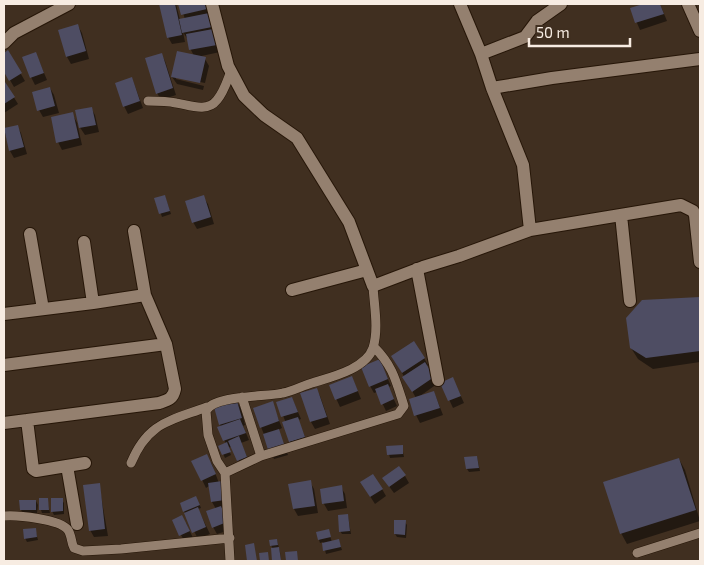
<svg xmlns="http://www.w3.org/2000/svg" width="704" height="565" font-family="'Exo 2',sans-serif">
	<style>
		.shadow { fill: #0007 }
		.building { fill: #4e4d63 }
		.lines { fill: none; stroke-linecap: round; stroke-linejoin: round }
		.lane-casing { stroke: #261608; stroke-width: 10 }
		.street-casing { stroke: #261608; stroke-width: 14 }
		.lane { stroke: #94806f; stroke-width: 9 }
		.street { stroke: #94806f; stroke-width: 12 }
	</style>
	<rect width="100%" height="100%" fill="#402f20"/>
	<path class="shadow" d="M 161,4 L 176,4 L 180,20 L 185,19 L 180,4 L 208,4 L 220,52 L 197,57 L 205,59 L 209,66 L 205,83 L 176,77 L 176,79 L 204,86 L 203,90 L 177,84 L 172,77 L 194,56 L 191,50 L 188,40 L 183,32 L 185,42 L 172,44 L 168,37 Z
		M 647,4 L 660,4 L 667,21 L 640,30 L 631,9 Z
		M 78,26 L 82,33 L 89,59 L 71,64 L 67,57 L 59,31 Z
		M 8,52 L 25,81 L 14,87 L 4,70 L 4,55 Z
		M 161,54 L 165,61 L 176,95 L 161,100 L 157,93 Z
		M 39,61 L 47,80 L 35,85 L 31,77 Z
		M 132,78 L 143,108 L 128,114 L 124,106 Z
		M 5,83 L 18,104 L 4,113 L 4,84 Z
		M 50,88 L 54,95 L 59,113 L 43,117 L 39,110 Z
		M 91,108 L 95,115 L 99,132 L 85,135 L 77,123 L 82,145 L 62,150 L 58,142 L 72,114 L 79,126 Z
		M 17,126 L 21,133 L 27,154 L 14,158 L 10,151 L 4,129 Z
		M 165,196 L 171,214 L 162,217 L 156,199 Z
		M 203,197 L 208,204 L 214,224 L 197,229 L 193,222 Z
		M 700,298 L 700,362 L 653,369 L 638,359 L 631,348 L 643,301 Z
		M 424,358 L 428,365 L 426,367 L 437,384 L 420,396 L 434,392 L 443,415 L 420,423 L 416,415 L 416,398 L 397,364 Z
		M 383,368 L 391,386 L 388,387 L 397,406 L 386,411 L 377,392 L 374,393 L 370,386 Z
		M 352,377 L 361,399 L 340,407 L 330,385 Z
		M 453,379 L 464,403 L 453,408 L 442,384 Z
		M 316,389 L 320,396 L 330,424 L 315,429 L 311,422 L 301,394 Z
		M 292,398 L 301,419 L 298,420 L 308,444 L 294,449 L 290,442 L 284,423 L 286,423 L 278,403 Z
		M 237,402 L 241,409 L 245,425 L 243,426 L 249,440 L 241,443 L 250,464 L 242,467 L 232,446 L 228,448 L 231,455 L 225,458 L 220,447 L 226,444 L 219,428 L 221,427 L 220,424 Z
		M 272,403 L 282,428 L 278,430 L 288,455 L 274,459 L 261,427 Z
		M 387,447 L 402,447 L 404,457 L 390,458 Z
		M 477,457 L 480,471 L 469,472 L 467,469 Z
		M 679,459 L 685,470 L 700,521 L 627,544 L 621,533 Z
		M 193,461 L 211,462 L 228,507 L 221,508 L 230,530 L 217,534 L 213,527 L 216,509 L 212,502 L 209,486 L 206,488 Z
		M 405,476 L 409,483 L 394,493 L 388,485 Z
		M 310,482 L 314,489 L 318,513 L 298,516 L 294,509 Z
		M 99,484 L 108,536 L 94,537 L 90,530 Z
		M 341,487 L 345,494 L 347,508 L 328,511 L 324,504 L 322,490 Z
		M 382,489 L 386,496 L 375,504 L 366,490 Z
		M 47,499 L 50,513 L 42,513 L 41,510 Z
		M 62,500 L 64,503 L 64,514 L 54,515 L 52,511 Z
		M 36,501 L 38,505 L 37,513 L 23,513 L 21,510 Z
		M 198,501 L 201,508 L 198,509 L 210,534 L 198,539 L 184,511 Z
		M 348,516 L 351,534 L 342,534 L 340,531 Z
		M 405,522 L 407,525 L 406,538 L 397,537 L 395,534 Z
		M 186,523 L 193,538 L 185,542 L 181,535 Z
		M 35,529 L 38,540 L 27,542 L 25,538 Z
		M 328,530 L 332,542 L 339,541 L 342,550 L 326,554 L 323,542 L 320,543 L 319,540 Z
		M 277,540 L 280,552 L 281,561 L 274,561 L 273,549 L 271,545 Z"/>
	<path class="building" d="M 159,4 L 175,4 L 182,35 L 167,38 Z
		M 178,4 L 206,4 L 207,9 L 181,15 Z
		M 643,4 L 660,4 L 664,14 L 635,23 L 630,8 Z
		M 209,13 L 212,27 L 182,33 L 179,19 Z
		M 78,24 L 86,51 L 66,57 L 58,30 Z
		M 213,29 L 217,45 L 189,50 L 186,34 Z
		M 8,50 L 22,73 L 9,81 L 4,72 L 4,53 Z
		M 177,51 L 206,57 L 200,83 L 171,77 Z
		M 36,52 L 44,73 L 30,78 L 22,57 Z
		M 162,53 L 173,88 L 156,94 L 145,58 Z
		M 132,77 L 140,101 L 123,107 L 115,83 Z
		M 5,82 L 15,97 L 4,104 L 4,83 Z
		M 50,87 L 55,106 L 37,111 L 32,92 Z
		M 92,107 L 96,125 L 79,128 L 75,110 Z
		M 73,112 L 79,138 L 56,143 L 51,117 Z
		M 18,125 L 24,147 L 9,151 L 4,128 Z
		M 165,195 L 170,211 L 159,214 L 154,198 Z
		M 204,195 L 211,217 L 192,223 L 185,201 Z
		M 700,297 L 700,351 L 646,358 L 630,348 L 626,318 L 642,300 Z
		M 414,341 L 425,358 L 402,373 L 391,356 Z
		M 380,359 L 388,379 L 369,387 L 361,367 Z
		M 425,362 L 434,377 L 412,392 L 402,377 Z
		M 352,376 L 358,391 L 335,400 L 329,385 Z
		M 453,377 L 461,396 L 448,401 L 440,383 Z
		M 388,384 L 394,399 L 381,405 L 375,389 Z
		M 317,388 L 327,417 L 310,422 L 300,393 Z
		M 434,391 L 440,408 L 414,416 L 409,399 Z
		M 292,397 L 298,412 L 281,417 L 276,402 Z
		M 237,401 L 242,418 L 219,425 L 214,407 Z
		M 273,401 L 279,421 L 260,428 L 253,408 Z
		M 298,417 L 305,437 L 289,442 L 282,422 Z
		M 240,419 L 246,433 L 223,441 L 217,427 Z
		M 279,429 L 285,447 L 269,453 L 263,434 Z
		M 239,436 L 247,457 L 237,461 L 228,441 Z
		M 227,442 L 231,452 L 222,455 L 218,446 Z
		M 403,445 L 403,454 L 387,455 L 386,446 Z
		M 207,454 L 216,474 L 201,481 L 191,461 Z
		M 477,456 L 479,468 L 466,469 L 464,457 Z
		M 679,458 L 696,510 L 620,534 L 603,482 Z
		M 399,466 L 406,475 L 389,487 L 382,478 Z
		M 373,474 L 383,489 L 370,497 L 360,482 Z
		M 311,480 L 315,506 L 293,509 L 288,484 Z
		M 222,481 L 225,500 L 211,502 L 208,483 Z
		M 100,483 L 105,529 L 89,531 L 83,485 Z
		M 342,485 L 344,501 L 322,504 L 320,489 Z
		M 196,496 L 200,505 L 183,512 L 180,503 Z
		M 39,498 L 48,498 L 49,510 L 39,510 Z
		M 51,498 L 63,498 L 63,511 L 51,512 Z
		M 19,500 L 36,500 L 36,510 L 20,510 Z
		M 221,506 L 227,522 L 212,528 L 206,511 Z
		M 198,507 L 206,527 L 192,533 L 184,513 Z
		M 348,514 L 350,531 L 339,532 L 338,515 Z
		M 182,515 L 190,531 L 179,536 L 172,520 Z
		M 394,520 L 406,520 L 405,535 L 394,534 Z
		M 36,528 L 37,537 L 24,539 L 23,529 Z
		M 329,529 L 331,537 L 318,540 L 316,532 Z
		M 277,539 L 278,545 L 270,546 L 269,540 Z
		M 339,539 L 341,547 L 323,551 L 322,543 Z
		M 254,543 L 257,561 L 247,561 L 245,545 Z
		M 279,547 L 281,560 L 272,561 L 271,548 Z
		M 297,551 L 298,561 L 286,561 L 285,552 Z
		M 268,552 L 269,561 L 260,561 L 259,553 Z"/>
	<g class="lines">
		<defs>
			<path id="lane" d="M 148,101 C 157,101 167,101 176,103 C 189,105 207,113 217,100 C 224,92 227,81 231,71
				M 242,397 L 261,456
				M 131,463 C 148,422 170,421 207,407
				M 225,473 L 261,456 L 398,414 L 404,406 C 396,381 393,366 374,347
				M 4,516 C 17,515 60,519 68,530 C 72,536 71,543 74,548 L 83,551 L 121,549 L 230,538
				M 637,553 L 700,533
				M 230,561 L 225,473 L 217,461 L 208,435 L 206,411 C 213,395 267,397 283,393 C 293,391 302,386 312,383 C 331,377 366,369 373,348 C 379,329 374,305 373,286"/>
			<path id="street" d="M 212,4 L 228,66 L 244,96 L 264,115 L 297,138 L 349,222 L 373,286 L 423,267 L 459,256 L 530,230 L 681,205 L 693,211 L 695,215 L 700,262
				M 460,4 L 481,54 L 492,88 L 523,165 L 530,230
				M 688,4 L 700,31
				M 4,43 L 14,33 L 69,4
				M 481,54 L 525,37 L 537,21 L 561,4
				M 492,88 L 552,78 L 700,59
				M 621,215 L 630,301
				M 134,231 L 145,295
				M 30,234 L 43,309
				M 84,242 L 93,303
				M 417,269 L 438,380
				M 292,290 L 367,270
				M 4,314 L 93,303 L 145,295 L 166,344 L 175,389 C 173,399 168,400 159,403 L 4,423
				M 4,365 L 166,344
				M 27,420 L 33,469 L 36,471 L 85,463
				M 67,466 L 77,524"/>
		</defs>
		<use href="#lane" class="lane-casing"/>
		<use href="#street" class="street-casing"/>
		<use href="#lane" class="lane"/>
		<use href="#street" class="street"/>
	</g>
	<rect width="704" height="565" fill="none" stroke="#f7ece2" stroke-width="10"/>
	<path d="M529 38v8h101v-8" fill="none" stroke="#f7ece2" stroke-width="2.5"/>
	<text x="536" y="38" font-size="15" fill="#f7ece2" stroke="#402f20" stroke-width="4" paint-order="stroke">50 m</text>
</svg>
